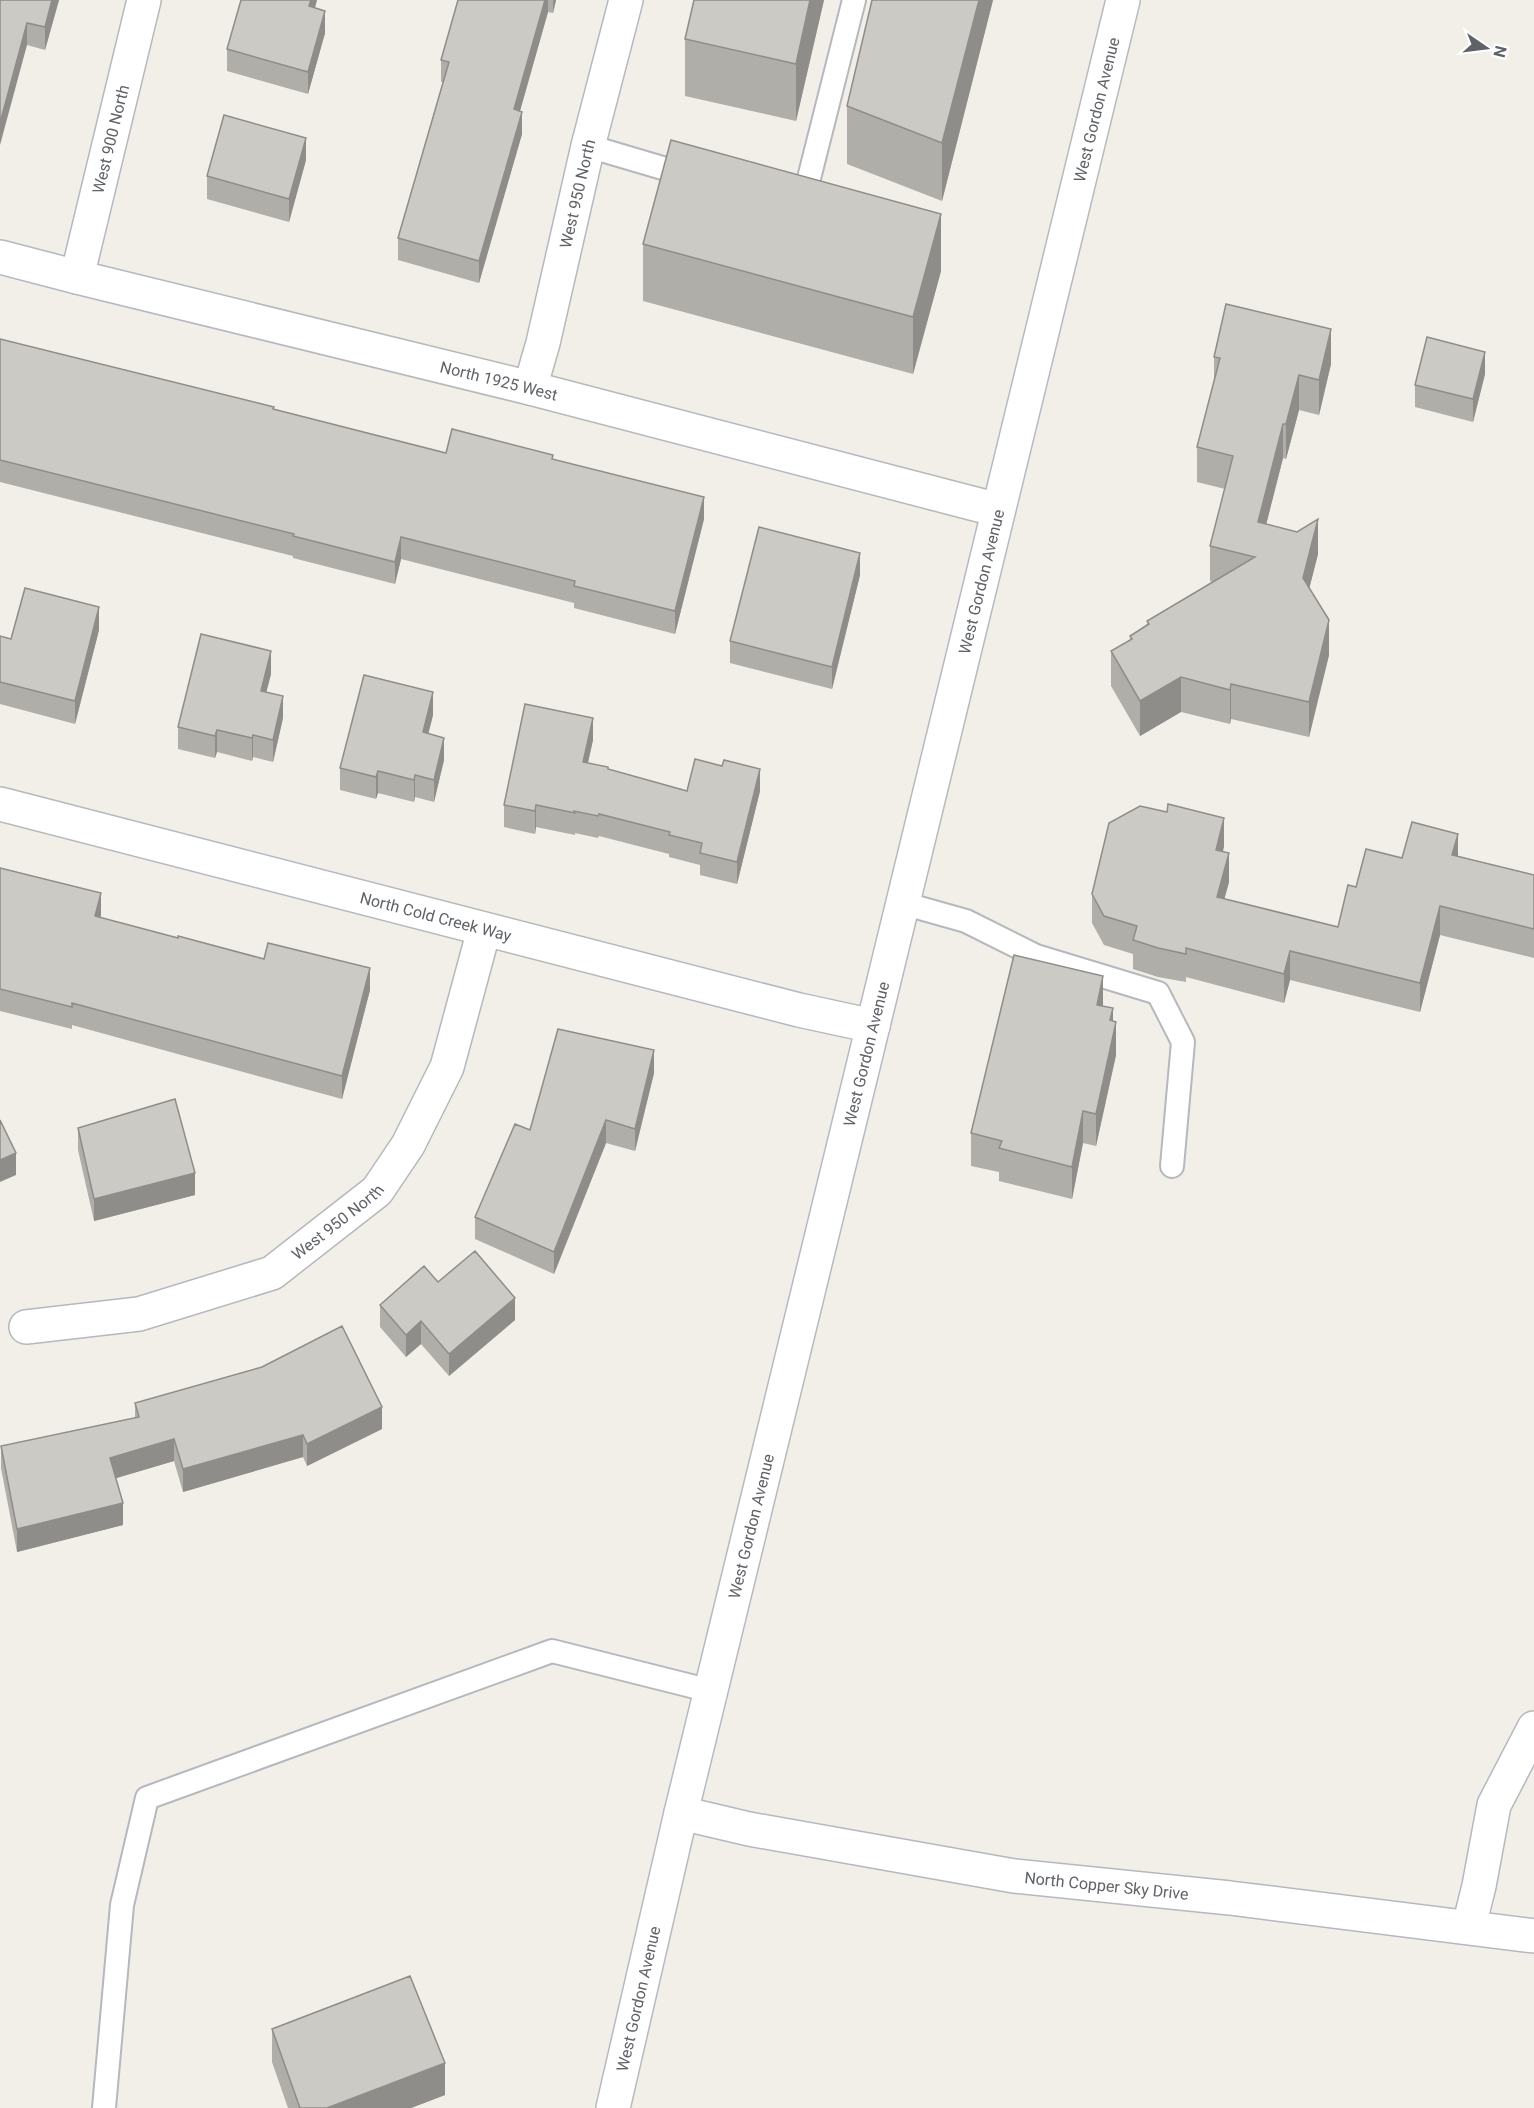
<svg xmlns="http://www.w3.org/2000/svg" width="1534" height="2108" font-family="Roboto,sans-serif">
	<style>
		.lines { fill: none; stroke-linecap: round; stroke-linejoin: round }
		.service-casing { stroke: #b5b8bc; stroke-width: 26 }
		.minor-casing { stroke: #b5b8bc; stroke-width: 36 }
		.tertiary-casing { stroke: #b5b8bc; stroke-width: 36 }
		.secondary-casing { stroke: #b6babf; stroke-width: 36 }
		.service { stroke: #fff; stroke-width: 22 }
		.minor { stroke: #fff; stroke-width: 33 }
		.tertiary { stroke: #fff; stroke-width: 33 }
		.secondary { stroke: #fff; stroke-width: 33 }
		.wall { fill: #afaea9 }
		.shaded-wall { fill: #8f8d8a }
		.building { fill: #cccac5; stroke: #8f8d8a; stroke-width: 1.5 }
		.labels { text-anchor: middle; dominant-baseline: central; stroke-width: 4.5; stroke-linejoin: round; paint-order: stroke }
		.street-label { font-size: 16px; fill: #5f6368; stroke: #fff }
	</style>
	<rect width="100%" height="100%" fill="#f1efe8"/>
	<g class="lines">
		<defs>
			<path id="service" d="M 588,146 L 693,177
				M 802,206 L 854,0
				M 902,903 L 966,921 L 1036,956 L 1158,993 L 1183,1042 L 1172,1166
				M 104,2108 L 122,1905 L 147,1798 L 552,1651 L 711,1691"/>
			<g id="minor">
				<path id="s1" d="M 0,257 L 77,277 L 530,388 L 998,510"/>
				<path id="s2" d="M 77,277 L 144,0"/>
				<path id="s3" d="M 530,388 L 543,343 L 588,146 L 626,0"/>
				<path id="s4" d="M 26,1327 L 139,1314 L 272,1273 L 377,1191 L 408,1145 L 447,1067 L 484,930"/>
				<path id="s5" d="M 681,1813 L 749,1829 L 1014,1876 L 1230,1898 L 1534,1936"/>
				<path d="M 1469,1926 L 1479,1886 L 1494,1805 L 1534,1728"/>
			</g>
			<g id="tertiary">
				<path id="s6" d="M 0,804 L 799,1010 L 873,1026"/>
			</g>
			<g id="secondary">
				<path id="s7" d="M 613,2108 L 681,1813 L 1123,0"/>
			</g>
		</defs>
		<use href="#service" class="service-casing"/>
		<use href="#minor" class="minor-casing"/>
		<use href="#tertiary" class="tertiary-casing"/>
		<use href="#secondary" class="secondary-casing"/>
		<use href="#service" class="service"/>
		<use href="#minor" class="minor"/>
		<use href="#tertiary" class="tertiary"/>
		<use href="#secondary" class="secondary"/>
	</g>
	<path class="wall" d="M 0,0 L 59,0 L 45,50 L 27,45 Z
		M 241,0 L 317,0 L 315,8 L 325,33 L 308,94 L 227,71 L 227,49 Z
		M 458,0 L 556,0 L 553,13 L 548,12 L 520,111 L 522,134 L 479,283 L 398,260 L 398,238 L 443,82 L 441,82 L 441,60 Z
		M 694,0 L 824,0 L 796,121 L 685,96 L 685,39 Z
		M 872,0 L 993,0 L 942,201 L 847,164 L 847,106 Z
		M 306,160 L 289,222 L 207,199 L 207,176 Z
		M 643,244 L 941,271 L 913,374 L 643,301 Z
		M 0,339 L 446,453 L 553,459 L 704,519 L 675,634 L 574,608 L 574,603 L 401,559 L 395,584 L 293,558 L 293,556 L 0,482 Z
		M 1214,357 L 1331,364 L 1319,415 L 1299,410 L 1286,459 L 1283,458 L 1266,524 L 1318,554 L 1309,589 L 1329,655 L 1309,737 L 1231,719 L 1230,724 L 1181,712 L 1140,736 L 1111,686 L 1111,651 L 1130,640 L 1130,636 L 1147,624 L 1147,621 L 1213,582 L 1210,581 L 1210,546 L 1225,489 L 1197,482 L 1197,447 L 1214,383 Z
		M 1485,374 L 1473,422 L 1415,407 L 1415,385 Z
		M 860,575 L 832,689 L 730,663 L 730,641 Z
		M 99,630 L 75,724 L 0,704 L 0,636 L 11,639 Z
		M 271,674 L 266,692 L 283,718 L 273,762 L 253,757 L 252,761 L 217,752 L 215,758 L 178,749 L 178,727 Z
		M 433,715 L 428,734 L 444,760 L 434,802 L 415,797 L 414,802 L 378,793 L 376,799 L 340,790 L 340,768 Z
		M 593,740 L 588,763 L 608,769 L 687,791 L 760,791 L 737,884 L 700,875 L 700,865 L 669,857 L 669,854 L 599,836 L 598,838 L 575,833 L 575,835 L 536,827 L 535,834 L 504,827 L 504,805 Z
		M 1224,847 L 1222,851 L 1229,882 L 1224,899 L 1338,927 L 1356,887 L 1402,858 L 1458,856 L 1534,875 L 1534,958 L 1440,935 L 1420,1012 L 1290,980 L 1284,1003 L 1186,977 L 1186,982 L 1158,977 L 1133,969 L 1133,954 L 1104,945 L 1092,923 L 1092,894 Z
		M 0,868 L 101,915 L 100,918 L 370,990 L 342,1099 L 72,1025 L 72,1029 L 0,1011 Z
		M 1103,1006 L 1113,1021 L 1116,1055 L 1096,1146 L 1083,1143 L 1072,1199 L 999,1181 L 999,1172 L 971,1166 L 971,1133 Z
		M 654,1073 L 635,1151 L 606,1143 L 554,1274 L 475,1239 L 475,1217 L 530,1130 Z
		M 78,1128 L 195,1195 L 94,1221 L 78,1150 Z
		M 438,1282 L 515,1320 L 449,1376 L 421,1344 L 406,1357 L 380,1327 L 380,1305 Z
		M 135,1403 L 382,1429 L 307,1466 L 303,1457 L 183,1492 L 174,1461 L 116,1478 L 123,1525 L 17,1552 L 1,1468 L 1,1446 L 135,1418 Z
		M 272,2029 L 445,2095 L 411,2108 L 288,2108 L 272,2062 Z"/>
	<path class="shaded-wall" d="M 52,0 L 59,0 L 45,50 L 45,27 Z
		M 311,0 L 317,0 L 309,28 L 309,6 Z
		M 545,0 L 548,0 L 548,12 L 514,132 L 514,109 Z
		M 553,0 L 556,0 L 553,13 Z
		M 810,0 L 824,0 L 796,121 L 796,64 Z
		M 979,0 L 993,0 L 942,201 L 942,143 Z
		M 325,11 L 325,33 L 308,94 L 308,72 Z
		M 27,23 L 27,45 L 0,145 L 0,123 Z
		M 522,112 L 522,134 L 479,283 L 479,261 Z
		M 306,138 L 306,160 L 289,222 L 289,199 Z
		M 941,214 L 941,271 L 913,374 L 913,317 Z
		M 1331,329 L 1331,364 L 1319,415 L 1319,380 Z
		M 1485,352 L 1485,374 L 1473,422 L 1473,399 Z
		M 1299,375 L 1299,410 L 1286,459 L 1286,424 Z
		M 1283,424 L 1283,458 L 1258,557 L 1258,522 Z
		M 704,497 L 704,519 L 675,634 L 675,611 Z
		M 1318,519 L 1318,554 L 1303,613 L 1303,578 Z
		M 401,537 L 401,559 L 395,584 L 395,562 Z
		M 860,553 L 860,575 L 832,689 L 832,667 Z
		M 99,607 L 99,630 L 75,724 L 75,701 Z
		M 1329,620 L 1329,655 L 1309,737 L 1309,702 Z
		M 271,651 L 271,674 L 261,713 L 261,691 Z
		M 1181,677 L 1181,712 L 1140,736 L 1140,701 Z
		M 1231,684 L 1231,719 L 1230,724 L 1230,690 Z
		M 433,692 L 433,715 L 423,755 L 423,732 Z
		M 283,696 L 283,718 L 273,762 L 273,740 Z
		M 593,718 L 593,740 L 583,784 L 583,762 Z
		M 217,730 L 217,752 L 215,758 L 215,736 Z
		M 253,735 L 253,757 L 252,761 L 252,738 Z
		M 444,738 L 444,760 L 434,802 L 434,780 Z
		M 760,769 L 760,791 L 737,884 L 737,862 Z
		M 378,771 L 378,793 L 376,799 L 376,777 Z
		M 415,775 L 415,797 L 414,802 L 414,780 Z
		M 536,805 L 536,827 L 535,834 L 535,811 Z
		M 1224,818 L 1224,847 L 1216,879 L 1216,850 Z
		M 1458,834 L 1458,863 L 1452,855 Z
		M 1229,853 L 1229,882 L 1217,926 L 1217,897 Z
		M 101,893 L 101,915 L 95,938 L 95,916 Z
		M 1440,906 L 1440,935 L 1420,1012 L 1420,983 Z
		M 1290,951 L 1290,980 L 1284,1003 L 1284,974 Z
		M 370,968 L 370,990 L 342,1099 L 342,1076 Z
		M 1103,976 L 1103,1009 L 1097,1005 Z
		M 1113,1008 L 1113,1037 L 1116,1022 L 1116,1055 L 1096,1146 L 1096,1114 L 1110,1020 Z
		M 654,1050 L 654,1073 L 635,1151 L 635,1129 Z
		M 1083,1111 L 1083,1143 L 1072,1199 L 1072,1167 Z
		M 606,1120 L 606,1143 L 554,1274 L 554,1252 Z
		M 16,1153 L 16,1175 L 0,1182 L 0,1160 Z
		M 195,1173 L 195,1195 L 94,1221 L 94,1199 Z
		M 515,1298 L 515,1320 L 449,1376 L 449,1354 Z
		M 421,1321 L 421,1344 L 406,1357 L 406,1335 Z
		M 382,1407 L 382,1429 L 307,1466 L 307,1444 Z
		M 303,1435 L 303,1457 L 183,1492 L 183,1469 Z
		M 174,1439 L 174,1461 L 110,1480 L 110,1458 Z
		M 123,1503 L 123,1525 L 17,1552 L 17,1529 Z
		M 445,2063 L 445,2095 L 411,2108 L 327,2108 Z"/>
	<path class="building" d="M 0,0 L 52,0 L 45,27 L 27,23 L 0,123 Z
		M 241,0 L 311,0 L 309,6 L 325,11 L 308,72 L 227,49 Z
		M 458,0 L 545,0 L 514,109 L 522,112 L 479,261 L 398,238 L 449,62 L 441,60 Z
		M 694,0 L 810,0 L 796,64 L 685,39 Z
		M 872,0 L 979,0 L 942,143 L 847,106 Z
		M 224,115 L 306,138 L 289,199 L 207,176 Z
		M 671,140 L 941,214 L 913,317 L 643,244 Z
		M 1226,304 L 1331,329 L 1319,380 L 1299,375 L 1286,424 L 1283,424 L 1258,522 L 1297,532 L 1318,519 L 1303,578 L 1329,620 L 1309,702 L 1231,684 L 1230,690 L 1181,677 L 1140,701 L 1111,651 L 1132,639 L 1130,636 L 1149,624 L 1147,621 L 1255,557 L 1210,546 L 1233,456 L 1197,447 L 1220,358 L 1214,357 Z
		M 1427,337 L 1485,352 L 1473,399 L 1415,385 Z
		M 0,339 L 274,407 L 273,409 L 446,453 L 452,429 L 553,455 L 552,459 L 704,497 L 675,611 L 574,586 L 575,581 L 401,537 L 395,562 L 293,536 L 294,534 L 0,460 Z
		M 759,527 L 860,553 L 832,667 L 730,641 Z
		M 25,588 L 99,607 L 75,701 L 0,682 L 0,636 L 11,639 Z
		M 201,634 L 271,651 L 261,691 L 283,696 L 273,740 L 253,735 L 252,738 L 217,730 L 215,736 L 178,727 Z
		M 364,675 L 433,692 L 423,732 L 444,738 L 434,780 L 415,775 L 414,780 L 378,771 L 376,777 L 340,768 Z
		M 525,704 L 593,718 L 583,762 L 608,767 L 608,769 L 687,791 L 695,759 L 722,766 L 724,760 L 760,769 L 737,862 L 700,853 L 702,843 L 669,835 L 670,832 L 599,814 L 598,816 L 574,811 L 575,813 L 536,805 L 535,811 L 504,805 Z
		M 1168,804 L 1224,818 L 1216,850 L 1229,853 L 1217,897 L 1338,927 L 1348,885 L 1356,887 L 1366,849 L 1402,858 L 1412,822 L 1458,834 L 1452,855 L 1534,875 L 1534,929 L 1440,906 L 1420,983 L 1290,951 L 1284,974 L 1186,948 L 1186,954 L 1158,948 L 1133,940 L 1137,926 L 1104,916 L 1092,894 L 1109,823 L 1140,806 L 1167,812 Z
		M 0,868 L 101,893 L 95,916 L 178,938 L 178,936 L 264,959 L 268,943 L 370,968 L 342,1076 L 72,1003 L 72,1007 L 0,989 Z
		M 1014,955 L 1103,976 L 1097,1005 L 1113,1008 L 1110,1020 L 1116,1022 L 1096,1114 L 1083,1111 L 1072,1167 L 999,1148 L 1002,1141 L 971,1133 Z
		M 558,1029 L 654,1050 L 635,1129 L 606,1120 L 554,1252 L 475,1217 L 515,1124 L 530,1130 Z
		M 175,1099 L 195,1173 L 94,1199 L 78,1128 Z
		M 0,1120 L 16,1153 L 0,1160 Z
		M 475,1251 L 515,1298 L 449,1354 L 421,1321 L 406,1335 L 380,1305 L 424,1266 L 438,1282 Z
		M 342,1326 L 382,1407 L 307,1444 L 303,1435 L 183,1469 L 174,1439 L 110,1458 L 123,1503 L 17,1529 L 1,1446 L 139,1417 L 135,1403 L 262,1367 Z
		M 410,1976 L 445,2063 L 327,2108 L 300,2108 L 272,2029 Z"/>
	<g class="labels">
		<g class="street-label">
			<text stroke="none"><textPath href="#s7" startOffset="2056">West Gordon Avenue</textPath></text>
			<text stroke="none"><textPath href="#s2" startOffset="142">West 900 North</textPath></text>
			<text stroke="none"><textPath href="#s3" startOffset="200">West 950 North</textPath></text>
			<text stroke="none"><textPath href="#s1" startOffset="514">North 1925 West</textPath></text>
			<text stroke="none"><textPath href="#s7" startOffset="1570">West Gordon Avenue</textPath></text>
			<text stroke="none"><textPath href="#s6" startOffset="450">North Cold Creek Way</textPath></text>
			<text stroke="none"><textPath href="#s7" startOffset="1084">West Gordon Avenue</textPath></text>
			<text stroke="none"><textPath href="#s4" startOffset="336">West 950 North</textPath></text>
			<text stroke="none"><textPath href="#s7" startOffset="598">West Gordon Avenue</textPath></text>
			<text stroke="none"><textPath href="#s5" startOffset="432">North Copper Sky Drive</textPath></text>
			<text stroke="none"><textPath href="#s7" startOffset="112">West Gordon Avenue</textPath></text>
		</g>
	</g>
	<g transform="translate(1486 48) rotate(104)" stroke="#ffffff" stroke-width="4.5" paint-order="stroke">
	<path d="M0-4.5L10 22L0 15L-10 22Z" fill="#5f6368"/>
	<text y="-9" font-size="16" font-weight="bold" text-anchor="middle" fill="#5f6368">N</text>
	</g>
</svg>
